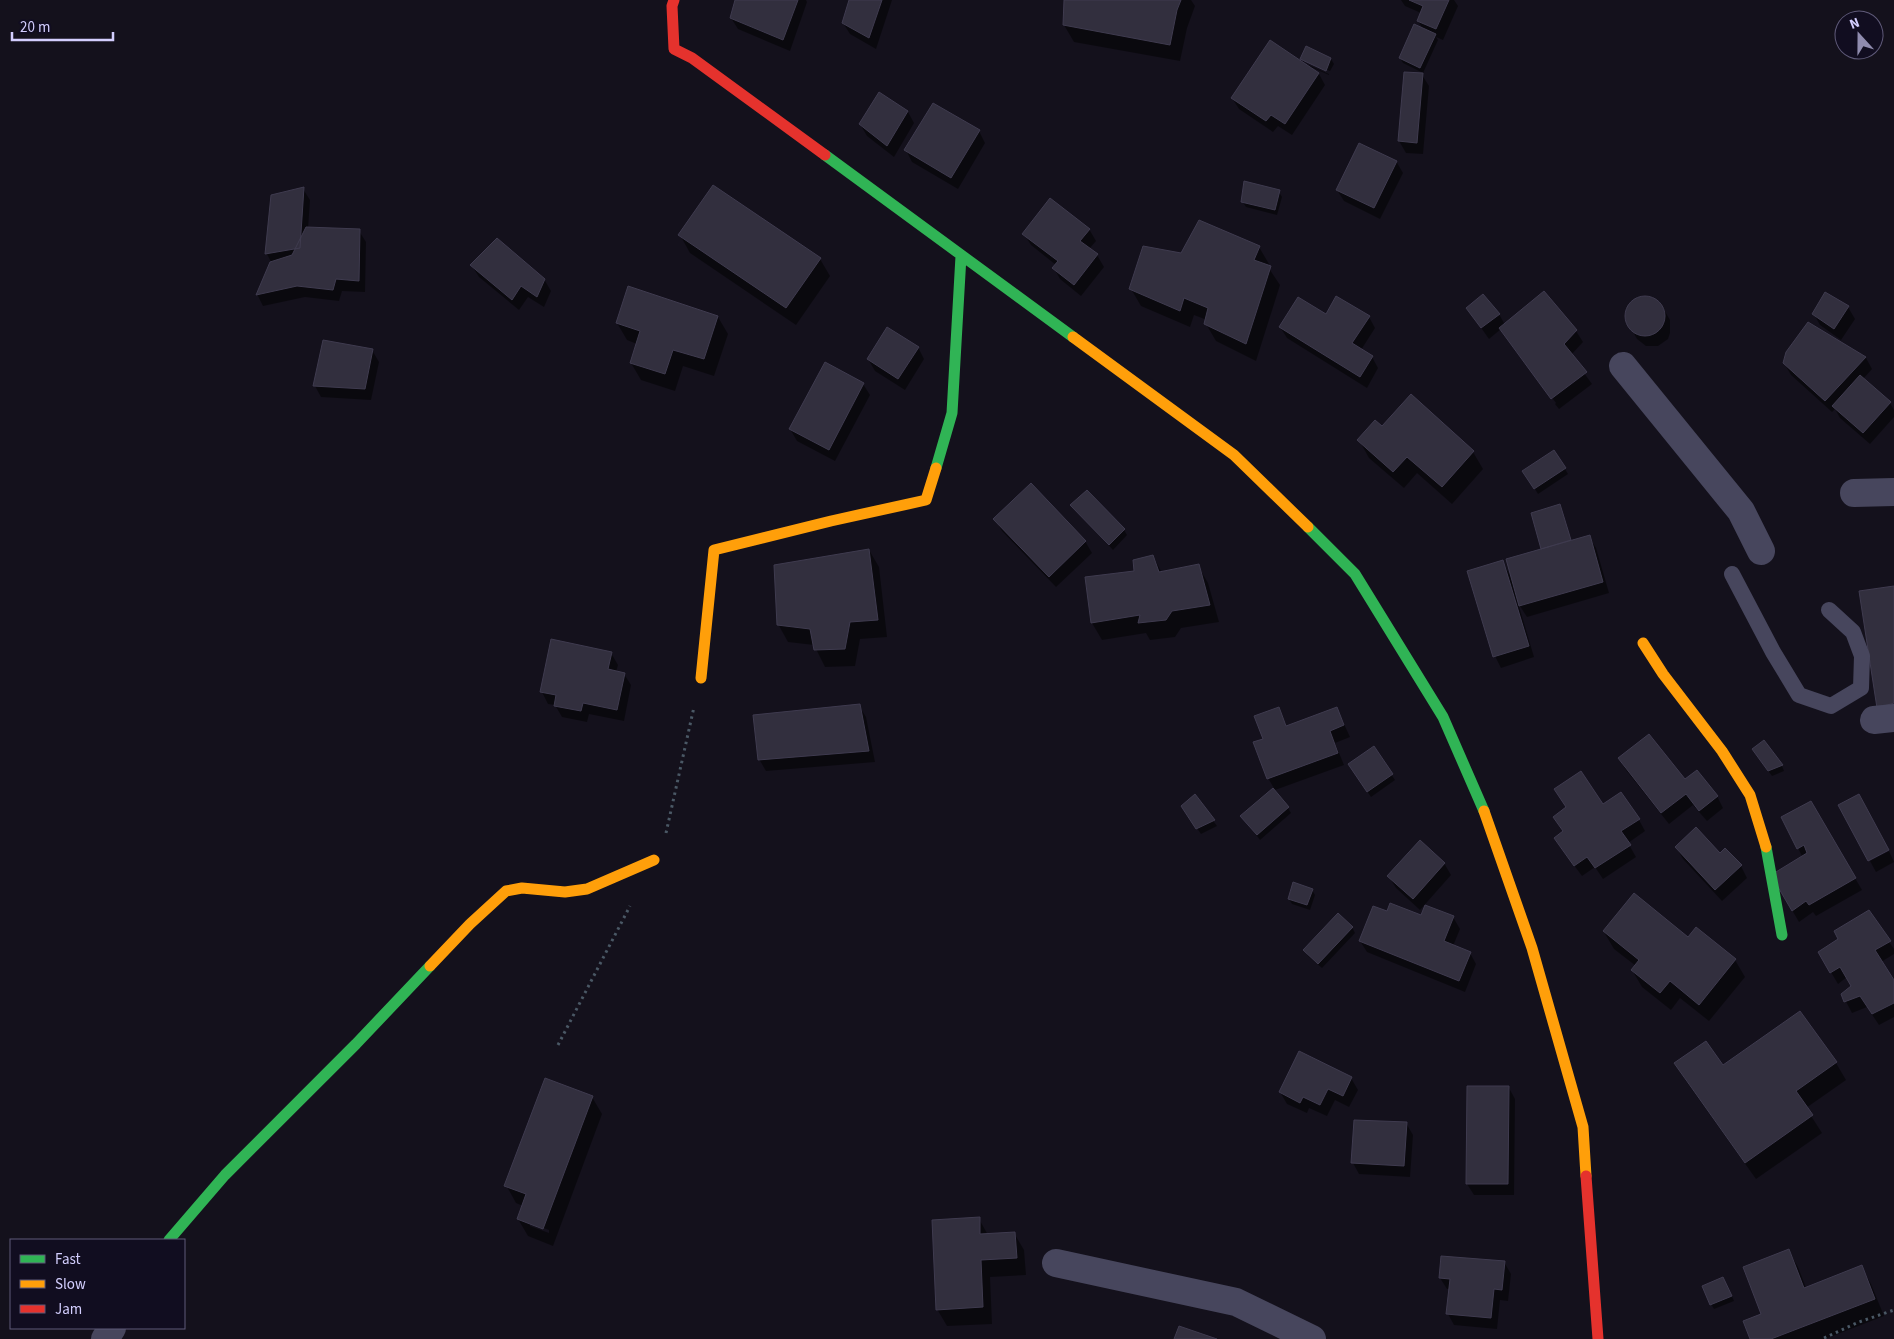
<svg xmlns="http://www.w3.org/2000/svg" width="1894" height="1339" font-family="'Source Sans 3',sans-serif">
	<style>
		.shadow { fill: #0007; fill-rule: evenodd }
		.building { fill: #322f3e; stroke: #3f3b4f }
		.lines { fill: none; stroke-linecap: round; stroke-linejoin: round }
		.path { stroke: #4a5865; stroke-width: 3; stroke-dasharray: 2.5 4; stroke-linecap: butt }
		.lane { stroke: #47465d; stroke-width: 16 }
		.street { stroke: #47465d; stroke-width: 28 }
		.fast { stroke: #30b455; stroke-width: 11 }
		.slow { stroke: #ff9f0a; stroke-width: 11 }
		.jam { stroke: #e5322d; stroke-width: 11 }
	</style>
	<rect width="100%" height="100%" fill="#14111c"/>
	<path class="shadow" d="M 736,0 L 806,0 L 807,2 L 790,51 L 738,29 L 731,18 Z
		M 850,0 L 892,0 L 876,49 L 850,34 L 843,23 Z
		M 1065,0 L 1191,0 L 1195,6 L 1187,28 L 1180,61 L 1074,42 L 1064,25 Z
		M 1401,0 L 1454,0 L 1458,6 L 1443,40 L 1436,37 L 1438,40 L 1423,73 L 1403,63 L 1400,58 L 1423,29 L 1418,21 L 1421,13 L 1405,6 Z
		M 1302,59 L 1331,59 L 1334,64 L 1330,71 L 1304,60 L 1304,63 L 1329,74 L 1329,75 L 1313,68 L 1312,69 L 1319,74 L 1325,85 L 1292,135 L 1278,126 L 1273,132 L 1239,109 L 1232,98 L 1305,65 Z
		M 1405,74 L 1422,75 L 1429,86 L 1423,154 L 1406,153 L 1399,141 Z
		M 880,93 L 908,112 L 914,123 L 894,157 L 867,136 L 860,124 Z
		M 979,131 L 985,143 L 958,189 L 912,162 L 906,150 Z
		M 1396,161 L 1403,173 L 1380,219 L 1344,201 L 1337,190 Z
		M 303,189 L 310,200 L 308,229 L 359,231 L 366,242 L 365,292 L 342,291 L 339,301 L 305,297 L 263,306 L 257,294 L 271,262 L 267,254 L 272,196 Z
		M 1279,192 L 1282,197 L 1277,215 L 1246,207 L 1242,201 Z
		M 1089,229 L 1096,241 L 1089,249 L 1097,255 L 1104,267 L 1081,296 L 1060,279 L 1054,268 L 1056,265 L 1031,245 L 1024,234 Z
		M 680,235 L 820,259 L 830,276 L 796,325 L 690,253 Z
		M 1259,247 L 1269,264 L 1268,267 L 1280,285 L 1256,361 L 1216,341 L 1206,324 L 1207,320 L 1194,315 L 1190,327 L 1141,306 L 1131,289 L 1182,255 Z
		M 472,266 L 544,279 L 551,291 L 544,307 L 528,297 L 519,310 L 479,277 Z
		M 1544,293 L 1576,331 L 1583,342 L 1571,355 L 1592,384 L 1559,409 L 1555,404 L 1556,403 L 1501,329 L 1489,339 L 1467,308 L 1499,314 L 1505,325 Z
		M 1826,294 L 1848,307 L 1855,319 L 1841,340 L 1820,325 L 1814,314 Z
		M 1641,298 L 1654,299 L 1663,308 L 1670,320 L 1670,333 L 1668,339 L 1658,346 L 1646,346 L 1637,339 L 1627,321 L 1628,309 L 1636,300 Z
		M 1326,315 L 1369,317 L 1375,328 L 1361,350 L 1372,357 L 1378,368 L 1367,388 L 1287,338 L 1280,327 Z
		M 718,317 L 728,334 L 714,376 L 683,366 L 675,391 L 641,380 L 631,363 L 637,344 L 627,340 L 617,323 Z
		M 1809,324 L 1866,358 L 1872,369 L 1863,379 L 1890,403 L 1894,410 L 1894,417 L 1870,444 L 1840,418 L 1835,409 L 1832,412 L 1791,375 L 1784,363 Z
		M 918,347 L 924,359 L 905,390 L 875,371 L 868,359 Z
		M 372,350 L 379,362 L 371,400 L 321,397 L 315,386 Z
		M 863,384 L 870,395 L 835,461 L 797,441 L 790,429 Z
		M 1411,396 L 1473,452 L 1483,469 L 1452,504 L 1417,473 L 1404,488 L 1369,458 L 1359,440 L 1382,428 Z
		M 1554,451 L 1568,474 L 1538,494 L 1527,476 Z
		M 1087,491 L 1124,530 L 1127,535 L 1113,550 L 1072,505 Z
		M 1559,505 L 1572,542 L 1589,537 L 1596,548 L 1609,593 L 1527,617 L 1518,603 L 1534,657 L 1501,668 L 1495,656 L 1502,561 L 1511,577 L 1544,550 L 1543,548 Z
		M 995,519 L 1085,541 L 1092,553 L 1056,587 L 1002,531 Z
		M 869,550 L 879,567 L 887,637 L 860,639 L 855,666 L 825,667 L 814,645 L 788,642 L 778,624 Z
		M 1153,556 L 1162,573 L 1198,566 L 1208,583 L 1219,622 L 1181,628 L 1175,637 L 1150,640 L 1146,633 L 1102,640 L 1092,623 L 1087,578 L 1136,572 Z
		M 611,653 L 618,665 L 616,672 L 624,674 L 631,685 L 624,721 L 589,714 L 587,722 L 562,717 L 555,705 L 548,704 L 542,692 Z
		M 859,706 L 866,717 L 875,762 L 766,771 L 759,759 Z
		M 1278,709 L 1287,727 L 1337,709 L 1350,737 L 1335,743 L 1344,765 L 1275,790 L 1268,778 L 1264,739 Z
		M 1373,748 L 1395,780 L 1371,797 L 1353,770 Z
		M 1756,754 L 1782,766 L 1784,771 L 1772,776 Z
		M 1619,758 L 1685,781 L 1717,796 L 1723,808 L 1707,821 L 1693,805 L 1669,824 L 1626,770 Z
		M 1555,790 L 1639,820 L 1645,831 L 1628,843 L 1636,857 L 1603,879 L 1595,867 L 1582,876 L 1562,849 L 1564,832 L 1554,817 L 1567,808 Z
		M 1195,796 L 1217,826 L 1201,834 L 1186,812 Z
		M 1811,803 L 1862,890 L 1816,916 L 1813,912 L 1799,922 L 1772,876 L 1803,858 L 1783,818 Z
		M 1288,808 L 1291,813 L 1260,840 L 1242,816 Z
		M 1676,847 L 1720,855 L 1725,850 L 1741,866 L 1747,878 L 1722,901 L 1683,859 Z
		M 1889,851 L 1894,862 L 1876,872 L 1870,861 Z
		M 1444,863 L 1451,875 L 1420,910 L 1396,888 L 1389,877 Z
		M 1312,890 L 1315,895 L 1310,910 L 1292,904 L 1289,899 Z
		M 1868,911 L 1894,949 L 1894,954 L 1881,962 L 1894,983 L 1894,1017 L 1879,1025 L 1867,1007 L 1852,1013 L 1842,994 L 1853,987 L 1847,977 L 1838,984 L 1819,952 L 1840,939 Z
		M 1387,913 L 1453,917 L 1460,929 L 1453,946 L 1470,953 L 1476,964 L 1465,992 L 1367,952 L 1360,941 Z
		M 1352,927 L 1355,933 L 1322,968 L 1308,956 L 1305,950 Z
		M 1696,929 L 1735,960 L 1745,977 L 1709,1021 L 1680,998 L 1671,1010 L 1642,987 L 1632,970 L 1636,966 L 1614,949 L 1604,932 L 1688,938 Z
		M 1836,1063 L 1846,1080 L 1806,1108 L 1822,1133 L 1756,1179 L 1686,1081 L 1676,1064 L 1723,1066 Z
		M 1351,1078 L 1358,1090 L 1349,1107 L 1335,1100 L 1327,1116 L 1309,1108 L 1307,1113 L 1287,1104 L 1280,1092 Z
		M 1509,1088 L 1515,1099 L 1514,1195 L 1474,1195 L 1467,1184 Z
		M 592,1097 L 602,1114 L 553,1246 L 528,1236 L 518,1219 L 523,1206 L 516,1203 L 506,1185 ZM 530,1223 L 549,1230 L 549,1233 L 530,1226 Z
		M 1406,1123 L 1413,1135 L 1410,1177 L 1359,1174 L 1353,1163 Z
		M 979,1219 L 988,1235 L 1014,1233 L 1024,1250 L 1026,1275 L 990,1277 L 992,1324 L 947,1326 L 937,1309 Z
		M 1788,1250 L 1798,1267 L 1806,1288 L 1861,1266 L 1871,1284 L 1884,1316 L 1825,1339 L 1752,1339 Z
		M 1504,1262 L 1511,1274 L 1508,1301 L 1500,1300 L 1497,1329 L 1454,1325 L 1448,1314 L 1450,1289 L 1447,1289 L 1440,1278 Z
		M 1726,1283 L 1734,1301 L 1714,1309 L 1711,1304 Z"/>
	<path class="building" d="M 735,0 L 798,0 L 783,40 L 730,18 Z
		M 849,0 L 882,0 L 869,38 L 842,23 Z
		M 1064,0 L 1181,0 L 1177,10 L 1170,45 L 1063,25 Z
		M 1409,0 L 1449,0 L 1436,29 L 1417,21 L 1423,6 Z
		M 1414,24 L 1436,34 L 1420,68 L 1399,58 Z
		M 1270,40 L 1319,73 L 1285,124 L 1271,115 L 1266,121 L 1231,98 Z
		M 1306,46 L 1331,58 L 1326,71 L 1300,59 Z
		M 1404,72 L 1423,73 L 1417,143 L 1398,141 Z
		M 879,92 L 908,111 L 887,146 L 859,124 Z
		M 933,103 L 980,130 L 951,178 L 904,150 Z
		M 1359,143 L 1397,161 L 1374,208 L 1336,190 Z
		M 1244,181 L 1280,190 L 1275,210 L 1241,202 Z
		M 713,185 L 821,258 L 786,308 L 678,235 Z
		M 304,187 L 300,248 L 265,254 L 271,195 Z
		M 1050,198 L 1090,229 L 1080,241 L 1098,254 L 1074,285 L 1052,268 L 1058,261 L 1022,234 Z
		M 1199,220 L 1260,246 L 1254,260 L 1271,266 L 1246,344 L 1204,324 L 1208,308 L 1184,298 L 1180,311 L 1129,289 L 1143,246 L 1181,253 Z
		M 306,227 L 360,229 L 359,281 L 336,279 L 333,290 L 297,286 L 256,295 L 270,262 L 292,255 Z
		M 497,238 L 545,279 L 537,297 L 521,286 L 512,300 L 470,265 Z
		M 628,286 L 718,316 L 704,359 L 673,350 L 665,374 L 630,363 L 640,331 L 616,323 Z
		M 1544,291 L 1577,330 L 1564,344 L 1587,372 L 1551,399 L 1499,328 Z
		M 1825,292 L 1849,306 L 1834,329 L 1812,314 Z
		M 1483,294 L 1500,314 L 1481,328 L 1466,308 Z
		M 1336,296 L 1370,316 L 1352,343 L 1373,356 L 1360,377 L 1279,327 L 1298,297 L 1326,314 Z
		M1625 316a20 20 0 1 1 40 0a20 20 0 1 1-40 0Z
		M 1808,322 L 1866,357 L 1825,401 L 1783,363 L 1786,352 Z
		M 887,327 L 919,347 L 898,379 L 867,359 Z
		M 323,340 L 373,349 L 365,389 L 313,386 Z
		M 825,362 L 864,383 L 829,450 L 789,429 Z
		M 1860,375 L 1891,402 L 1863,433 L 1832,406 Z
		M 1411,394 L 1474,451 L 1442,487 L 1407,457 L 1393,472 L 1357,440 L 1375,420 L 1382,426 Z
		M 1554,450 L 1566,468 L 1534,489 L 1522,471 Z
		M 1031,483 L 1086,541 L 1049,577 L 993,519 Z
		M 1087,490 L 1125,529 L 1109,545 L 1070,505 Z
		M 1560,504 L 1571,540 L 1541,549 L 1531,513 Z
		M 1590,535 L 1603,582 L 1519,606 L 1506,559 Z
		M 869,549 L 878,620 L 850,622 L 845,649 L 814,650 L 810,629 L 777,625 L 774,565 Z
		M 1153,555 L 1159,572 L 1199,564 L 1210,605 L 1172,611 L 1166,620 L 1138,623 L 1140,615 L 1091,623 L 1085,577 L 1134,571 L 1133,560 Z
		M 1503,560 L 1529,646 L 1493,657 L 1467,571 Z
		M 1894,586 L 1894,703 L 1877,708 L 1859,591 Z
		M 551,639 L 612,652 L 608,669 L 625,673 L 617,710 L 583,703 L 581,711 L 554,706 L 556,695 L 540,692 Z
		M 860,704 L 869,751 L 758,760 L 753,715 Z
		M 1279,707 L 1286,726 L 1337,707 L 1344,725 L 1330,731 L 1338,753 L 1267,779 L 1253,742 L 1263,739 L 1254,716 Z
		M 1649,734 L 1685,779 L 1697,770 L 1718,796 L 1699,811 L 1686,794 L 1661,813 L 1618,758 Z
		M 1764,740 L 1783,765 L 1768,771 L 1752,749 Z
		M 1374,746 L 1393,774 L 1367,792 L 1348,764 Z
		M 1581,771 L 1603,804 L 1621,792 L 1640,819 L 1621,831 L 1631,845 L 1595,868 L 1587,857 L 1574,866 L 1554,838 L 1563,831 L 1553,817 L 1566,807 L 1554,789 Z
		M 1273,788 L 1289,807 L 1257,835 L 1240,816 Z
		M 1195,794 L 1215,820 L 1196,829 L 1181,806 Z
		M 1859,794 L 1889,850 L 1868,861 L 1838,805 Z
		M 1811,801 L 1856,878 L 1809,905 L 1806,901 L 1792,911 L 1771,875 L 1807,853 L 1804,845 L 1797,849 L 1781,817 Z
		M 1696,827 L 1720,853 L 1725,848 L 1742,865 L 1715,890 L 1675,847 Z
		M 1420,840 L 1445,863 L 1413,899 L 1387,876 Z
		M 1293,882 L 1313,889 L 1307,905 L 1288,899 Z
		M 1634,893 L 1688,937 L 1696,927 L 1736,959 L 1699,1005 L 1670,981 L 1660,993 L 1631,970 L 1639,960 L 1603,931 Z
		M 1390,903 L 1421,915 L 1425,905 L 1454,916 L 1444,941 L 1471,952 L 1459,981 L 1359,941 L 1373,906 L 1387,911 Z
		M 1869,910 L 1891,941 L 1875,950 L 1894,980 L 1894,1003 L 1872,1014 L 1860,996 L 1844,1002 L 1841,994 L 1851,986 L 1840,967 L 1830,973 L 1818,952 L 1838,939 L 1834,931 Z
		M 1338,913 L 1353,927 L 1318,964 L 1303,950 Z
		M 1800,1011 L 1837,1062 L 1796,1091 L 1813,1115 L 1745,1163 L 1674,1063 L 1706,1041 L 1723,1065 Z
		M 1299,1051 L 1352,1077 L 1343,1096 L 1328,1089 L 1320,1105 L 1303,1097 L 1300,1103 L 1279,1092 Z
		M 545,1078 L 593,1096 L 543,1229 L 517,1219 L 526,1194 L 504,1186 Z
		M 1467,1086 L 1509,1086 L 1508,1184 L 1466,1184 Z
		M 1354,1120 L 1407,1122 L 1404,1166 L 1351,1163 Z
		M 980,1217 L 980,1234 L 1015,1232 L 1017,1258 L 981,1260 L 983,1307 L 936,1310 L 932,1220 Z
		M 1789,1249 L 1804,1288 L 1862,1265 L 1875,1299 L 1771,1339 L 1750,1339 L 1743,1321 L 1761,1314 L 1743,1267 Z
		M 1441,1256 L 1505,1261 L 1502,1290 L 1494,1289 L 1491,1318 L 1446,1314 L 1450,1279 L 1439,1278 Z
		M 1723,1277 L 1732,1296 L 1710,1305 L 1702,1286 Z
		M 1179,1326 L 1217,1339 L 1174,1339 Z"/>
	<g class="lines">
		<path class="path" d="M 666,833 L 694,707
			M 558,1045 L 630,906
			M 1824,1338 L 1859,1322 L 1894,1310"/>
		<path class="lane" d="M 1732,574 L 1773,652 L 1799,695 L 1831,706 L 1861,688 L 1862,656 L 1853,632 L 1829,610"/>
		<path class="street" d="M 1623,366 L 1741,511 L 1761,551
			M 1854,493 L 1894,492
			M 1874,720 L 1894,718
			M 1056,1263 L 1236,1302 L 1312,1339
			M 105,1339 L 112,1328"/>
		<path class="fast" d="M 825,155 L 1073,337
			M 936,468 L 952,413 L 961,256
			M 1308,527 L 1355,574 L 1443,717 L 1484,811
			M 1766,847 L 1782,935
			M 169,1240 L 225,1175 L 356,1044 L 430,966"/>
		<path class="slow" d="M 1073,337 L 1234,455 L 1308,527
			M 1643,643 L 1663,674 L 1722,751 L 1750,795 L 1766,847
			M 701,678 L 714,550 L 831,521 L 926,500 L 936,468
			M 1484,811 L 1532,948 L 1583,1127 L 1586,1176
			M 430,966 L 470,924 L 506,891 L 522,888 L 565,892 L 587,889 L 654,860"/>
		<path class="jam" d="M 674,0 L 672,6 L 674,49 L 692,58 L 825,155
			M 1586,1176 L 1598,1339"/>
	</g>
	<rect x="10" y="1239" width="175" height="90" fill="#110d20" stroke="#5f5a79"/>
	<rect x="20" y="1255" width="25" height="8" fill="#30b455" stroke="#5f5a79"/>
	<text x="55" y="1264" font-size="15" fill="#d3cefe">Fast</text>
	<rect x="20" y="1280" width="25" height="8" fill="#ff9f0a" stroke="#5f5a79"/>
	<text x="55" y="1289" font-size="15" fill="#d3cefe">Slow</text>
	<rect x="20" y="1305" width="25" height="8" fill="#e5322d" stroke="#5f5a79"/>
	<text x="55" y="1314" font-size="15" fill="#d3cefe">Jam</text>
	<g transform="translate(1859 35) rotate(339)"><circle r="24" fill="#110d20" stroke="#5f5a79"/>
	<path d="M0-4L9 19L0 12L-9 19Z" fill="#908caf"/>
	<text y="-8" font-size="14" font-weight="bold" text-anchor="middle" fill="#d3cefe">N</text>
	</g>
	<path d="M12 32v8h101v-8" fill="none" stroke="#d3cefe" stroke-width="2.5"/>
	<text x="20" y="32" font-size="15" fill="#d3cefe" stroke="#110d20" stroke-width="4" paint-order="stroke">20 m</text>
</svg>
